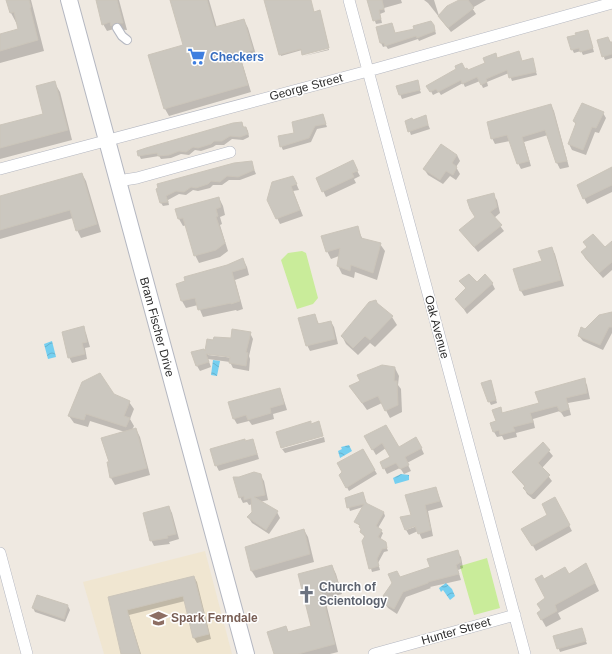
<svg xmlns="http://www.w3.org/2000/svg" width="612" height="654" font-family="Helvetica,sans-serif">
	<style>
		.education { fill: #f0e6d1 }
		.pitch { fill: #c9ec9a }
		.water { fill: url(#water-waves) }
		.shadow { fill: #0003; fill-rule: evenodd }
		.building { fill: #cbc7bf; stroke: #cbc5ba }
		.lines { fill: none; stroke-linecap: round; stroke-linejoin: round }
		.pedestrian-casing { stroke: #b4b7c1; stroke-width: 10 }
		.minor-casing { stroke: #b4b7c1; stroke-width: 12 }
		.secondary-casing { stroke: #b4b7c1; stroke-width: 18 }
		.pedestrian { stroke: #fff; stroke-width: 8 }
		.minor { stroke: #fff; stroke-width: 11 }
		.secondary { stroke: #fff; stroke-width: 16 }
		.labels { text-anchor: middle; dominant-baseline: central; stroke-width: 3; stroke-linejoin: round; paint-order: stroke }
		.shop-label { font-size: 12px; font-weight: bold; fill: #366cbe; stroke: #fff; text-anchor: start }
		.street-label { font-size: 12px; fill: #2e2e2e; stroke: #fff }
		.worship-label { font-size: 12px; font-weight: bold; fill: #5b616d; stroke: #fff; text-anchor: start }
		.education-label { font-size: 12px; font-weight: bold; fill: #785e54; stroke: #fff; text-anchor: start }
	</style>
	<defs>
		<pattern id="water-waves" width="16" height="10" patternUnits="userSpaceOnUse"><rect width="16" height="10" fill="#75cff0"/><path d="M0 5q4-4 8 0t8 0" fill="none" stroke="#66b2ce"/></pattern>
	</defs>
	<rect width="100%" height="100%" fill="#efe9e1"/>
	<path class="education" d="M 205,551 L 232,654 L 104,654 L 83,582 Z"/>
	<path class="pitch" d="M 302,251 L 306,253 L 318,298 L 313,304 L 297,309 L 281,260 L 288,253 Z
		M 487,558 L 500,608 L 474,615 L 460,566 Z"/>
	<path class="water" d="M 52,341 L 56,357 L 48,359 L 44,344 Z
		M 213,360 L 220,361 L 217,376 L 211,375 Z
		M 349,445 L 352,451 L 340,458 L 338,451 L 342,449 L 341,447 Z
		M 401,474 L 409,475 L 409,480 L 395,484 L 393,478 Z
		M 446,583 L 452,589 L 455,596 L 450,600 L 443,590 L 441,592 L 439,588 Z"/>
	<path class="shadow" d="M 7,0 L 31,0 L 44,51 L 0,63 L 0,35 L 20,30 L 11,13 Z
		M 102,0 L 119,0 L 127,30 L 114,29 L 107,31 L 103,24 Z
		M 171,0 L 209,0 L 217,28 L 244,20 L 248,28 L 257,58 L 242,62 L 251,92 L 169,116 L 165,109 L 184,46 Z
		M 265,0 L 310,0 L 314,13 L 320,12 L 329,47 L 303,54 L 302,50 L 281,56 Z
		M 368,0 L 401,0 L 402,3 L 384,8 L 385,12 L 380,14 L 382,23 L 376,24 Z
		M 424,0 L 434,0 L 439,16 L 460,0 L 486,0 L 472,8 L 476,14 L 451,32 L 428,3 Z
		M 431,22 L 435,30 L 436,34 L 419,41 L 418,39 L 388,49 L 386,46 L 383,47 L 381,43 L 377,28 L 395,34 L 415,30 Z
		M 589,34 L 594,52 L 583,55 L 581,51 L 574,53 L 572,49 Z
		M 608,38 L 611,43 L 612,43 L 612,58 L 605,60 L 598,41 Z
		M 329,49 L 329,50 L 304,56 Z
		M 495,55 L 497,58 L 522,62 L 532,59 L 537,75 L 512,81 L 509,73 L 487,82 L 488,86 L 483,88 L 480,81 L 465,87 L 463,83 L 441,95 L 439,92 L 433,95 L 428,86 L 465,70 L 468,71 L 487,64 Z
		M 54,82 L 60,92 L 72,140 L 0,159 L 0,126 L 44,115 Z
		M 417,82 L 421,93 L 402,99 L 397,87 Z
		M 551,105 L 554,111 L 569,167 L 560,169 L 557,163 L 548,135 L 524,142 L 531,166 L 521,169 L 518,163 L 510,141 L 495,144 L 492,138 Z
		M 603,113 L 606,118 L 599,133 L 595,132 L 586,155 L 572,150 L 569,144 L 576,125 L 574,121 Z
		M 323,116 L 327,127 L 317,129 L 311,142 L 283,150 L 281,146 L 295,133 Z
		M 425,117 L 430,129 L 411,135 L 406,121 L 413,121 Z
		M 242,123 L 244,128 L 246,128 L 248,131 L 249,137 L 243,140 L 232,139 L 224,145 L 216,145 L 213,147 L 201,151 L 195,150 L 189,155 L 181,154 L 171,158 L 161,159 L 159,156 L 141,159 L 139,155 Z
		M 457,155 L 460,161 L 456,167 L 460,174 L 456,180 L 450,176 L 443,184 L 428,175 L 424,169 Z
		M 251,162 L 256,174 L 240,180 L 229,180 L 222,185 L 213,185 L 210,188 L 198,191 L 193,190 L 186,195 L 179,194 L 168,200 L 169,205 L 163,206 L 161,203 L 157,189 Z
		M 352,162 L 360,176 L 354,179 L 356,183 L 326,197 L 317,178 Z
		M 612,168 L 612,192 L 587,204 L 584,198 Z
		M 82,174 L 86,181 L 101,232 L 81,238 L 77,230 L 73,218 L 0,239 L 0,197 Z
		M 296,183 L 299,190 L 293,191 L 303,216 L 280,224 L 268,200 Z
		M 493,195 L 497,200 L 500,213 L 494,218 L 504,231 L 478,252 L 460,230 L 476,217 Z
		M 219,198 L 223,206 L 225,215 L 220,217 L 222,224 L 220,225 L 228,251 L 220,257 L 199,263 L 195,255 L 187,225 L 183,226 L 179,219 L 176,209 Z
		M 357,227 L 363,240 L 380,244 L 385,251 L 377,280 L 355,272 L 354,278 L 342,274 L 338,266 L 339,256 L 331,259 L 327,251 Z
		M 612,242 L 612,270 L 603,278 L 585,258 L 582,252 L 605,249 Z
		M 552,248 L 555,254 L 564,286 L 524,296 L 521,291 L 543,262 Z
		M 243,259 L 247,267 L 249,275 L 235,280 L 243,309 L 237,311 L 236,310 L 203,317 L 198,305 L 186,308 L 182,301 L 177,285 Z
		M 461,282 L 492,283 L 495,289 L 467,314 L 457,299 L 466,289 Z
		M 379,306 L 392,317 L 397,325 L 375,347 L 370,343 L 358,355 L 346,344 L 342,336 Z
		M 612,313 L 612,333 L 603,350 L 583,341 L 579,336 Z
		M 314,315 L 319,324 L 331,322 L 334,327 L 338,344 L 310,351 L 307,345 Z
		M 83,328 L 86,333 L 90,347 L 85,348 L 87,359 L 72,363 L 69,357 Z
		M 250,333 L 253,339 L 249,356 L 250,359 L 249,371 L 233,368 L 230,362 L 208,359 L 211,367 L 200,371 L 197,366 L 214,341 L 232,339 ZM 208,353 L 235,356 L 234,358 L 208,355 Z
		M 395,368 L 399,376 L 398,385 L 401,389 L 402,412 L 390,418 L 382,403 L 367,410 L 350,386 Z
		M 584,379 L 587,385 L 590,399 L 568,403 L 571,415 L 564,417 L 560,411 L 533,419 L 535,428 L 516,433 L 517,437 L 504,440 L 502,436 L 497,437 L 494,432 L 500,409 L 503,414 L 540,404 Z
		M 492,385 L 497,403 L 491,405 L 489,401 Z
		M 279,389 L 282,394 L 287,410 L 273,414 L 274,419 L 252,425 L 249,421 L 237,424 L 234,419 L 229,403 Z
		M 113,395 L 129,402 L 134,409 L 130,419 L 134,426 L 132,430 L 136,429 L 140,437 L 150,475 L 115,485 L 111,478 L 110,462 L 125,432 L 90,421 L 88,427 L 74,423 L 69,416 Z
		M 365,436 L 398,448 L 419,443 L 424,454 L 407,463 L 411,471 L 404,474 L 400,468 L 387,474 L 381,462 L 391,457 L 386,448 L 376,455 Z
		M 324,437 L 325,442 L 285,453 L 282,449 Z
		M 252,440 L 255,446 L 259,459 L 219,471 L 216,465 L 246,442 Z
		M 543,444 L 553,456 L 542,468 L 552,481 L 535,499 L 533,499 L 527,494 L 524,488 L 525,487 L 513,473 Z
		M 363,450 L 377,474 L 349,491 L 340,475 Z
		M 260,475 L 264,481 L 268,500 L 260,502 L 277,512 L 280,518 L 269,534 L 252,523 L 248,517 L 253,512 L 253,504 L 249,505 L 247,502 L 243,503 L 240,497 Z
		M 436,488 L 443,507 L 428,511 L 433,536 L 422,539 L 418,531 L 409,535 L 406,530 L 420,525 L 412,515 Z
		M 363,494 L 367,504 L 384,513 L 385,516 L 378,528 L 383,533 L 380,540 L 385,543 L 388,551 L 384,552 L 378,563 L 380,570 L 372,572 L 363,541 L 365,537 L 361,532 L 362,530 L 361,527 L 356,522 L 363,507 L 350,511 L 346,498 Z
		M 558,504 L 572,531 L 536,551 L 523,529 L 549,515 Z
		M 169,507 L 172,513 L 179,539 L 169,542 L 170,544 L 154,546 L 151,540 Z
		M 304,530 L 308,537 L 314,562 L 256,578 L 251,570 Z
		M 457,552 L 461,557 L 463,568 L 458,570 L 461,580 L 430,587 L 431,588 L 406,597 L 397,614 L 388,608 L 384,602 L 386,599 L 384,596 L 393,583 L 400,578 L 431,568 Z
		M 332,566 L 336,574 L 342,594 L 325,599 L 338,652 L 330,654 L 275,654 L 286,627 L 289,633 L 312,627 L 299,575 Z
		M 590,572 L 599,591 L 558,613 L 561,619 L 546,627 L 538,613 L 542,610 L 547,599 L 544,580 Z
		M 194,577 L 197,582 L 211,639 L 197,643 L 194,638 L 185,601 L 129,615 L 141,654 L 122,654 L 109,598 Z
		M 68,606 L 70,610 L 65,622 L 35,612 L 33,608 Z
		M 582,630 L 587,644 L 560,652 L 554,637 Z"/>
	<path class="building" d="M 6,0 L 29,0 L 31,7 L 30,8 L 38,40 L 0,51 L 0,34 L 18,29 L 14,12 L 10,13 Z
		M 96,0 L 117,0 L 123,23 L 116,23 L 111,26 L 110,22 L 102,25 Z
		M 170,0 L 207,0 L 215,27 L 244,19 L 253,50 L 239,54 L 248,85 L 164,109 L 148,55 L 183,45 Z
		M 264,0 L 311,0 L 314,12 L 320,10 L 329,48 L 302,55 L 301,49 L 279,55 Z
		M 367,0 L 382,0 L 384,9 L 379,10 L 381,19 L 373,21 Z
		M 459,0 L 468,0 L 474,8 L 448,28 L 438,16 L 447,6 Z
		M 431,21 L 434,25 L 435,31 L 417,38 L 416,36 L 385,46 L 384,43 L 380,43 L 376,27 L 392,23 L 395,33 L 414,29 L 413,26 Z
		M 588,30 L 593,48 L 580,52 L 579,48 L 571,50 L 567,37 L 576,35 L 575,33 Z
		M 608,37 L 610,42 L 612,42 L 612,54 L 602,57 L 597,40 Z
		M 519,51 L 522,61 L 533,58 L 536,72 L 509,78 L 507,70 L 486,79 L 487,82 L 481,85 L 477,77 L 462,84 L 461,80 L 438,92 L 436,89 L 430,92 L 426,86 L 456,69 L 455,66 L 462,63 L 465,69 L 467,68 L 468,70 L 485,63 L 483,58 L 496,53 L 497,58 Z
		M 418,80 L 420,90 L 399,95 L 396,86 Z
		M 55,81 L 68,130 L 0,148 L 0,125 L 43,114 L 36,86 Z
		M 582,103 L 604,112 L 596,128 L 592,127 L 583,150 L 568,144 L 576,123 L 573,121 Z
		M 551,104 L 567,161 L 556,163 L 545,130 L 522,137 L 529,161 L 517,164 L 507,135 L 491,139 L 487,122 Z
		M 323,114 L 326,124 L 315,126 L 309,138 L 280,147 L 278,136 L 294,133 L 292,122 Z
		M 426,115 L 428,125 L 408,132 L 405,121 L 412,118 L 413,120 Z
		M 242,122 L 243,127 L 246,127 L 248,134 L 240,137 L 230,136 L 222,141 L 214,141 L 211,144 L 198,148 L 193,147 L 186,152 L 179,151 L 169,155 L 158,156 L 157,153 L 138,156 L 137,151 L 146,148 L 233,123 Z
		M 441,144 L 457,155 L 452,163 L 457,167 L 453,175 L 446,171 L 440,180 L 423,169 Z
		M 353,160 L 358,171 L 352,173 L 354,177 L 322,192 L 316,178 Z
		M 252,161 L 254,170 L 238,177 L 227,176 L 220,182 L 211,181 L 208,184 L 196,188 L 191,187 L 184,192 L 176,191 L 166,196 L 168,202 L 160,203 L 156,189 L 158,188 L 157,184 L 234,163 Z
		M 612,167 L 612,185 L 583,199 L 577,185 Z
		M 82,173 L 97,224 L 76,231 L 70,210 L 0,230 L 0,196 Z
		M 293,176 L 297,184 L 291,186 L 300,210 L 276,219 L 267,200 L 272,182 Z
		M 494,193 L 497,207 L 490,212 L 502,225 L 474,247 L 459,230 L 475,217 L 470,209 L 467,200 Z
		M 219,197 L 221,207 L 216,209 L 218,216 L 216,217 L 225,243 L 216,250 L 194,256 L 183,218 L 178,219 L 175,209 Z
		M 358,226 L 361,238 L 381,243 L 373,273 L 351,265 L 350,271 L 337,266 L 340,248 L 326,252 L 321,236 Z
		M 593,234 L 605,247 L 612,241 L 612,262 L 599,273 L 581,252 L 587,247 L 583,242 Z
		M 552,247 L 561,280 L 520,291 L 513,269 L 542,261 L 538,251 Z
		M 243,258 L 246,268 L 232,272 L 240,301 L 231,304 L 231,303 L 198,310 L 195,298 L 181,301 L 176,284 L 185,281 L 184,277 L 227,265 Z
		M 469,274 L 477,282 L 485,274 L 493,283 L 464,309 L 455,299 L 466,288 L 459,281 Z
		M 376,300 L 377,303 L 393,316 L 370,340 L 365,336 L 353,348 L 341,336 L 369,302 Z
		M 612,312 L 612,327 L 609,327 L 600,345 L 578,336 L 581,327 L 585,329 L 599,315 Z
		M 315,314 L 318,324 L 331,321 L 335,339 L 306,346 L 298,318 Z
		M 84,326 L 87,342 L 82,343 L 85,354 L 68,358 L 62,332 Z
		M 232,329 L 251,332 L 246,352 L 248,353 L 246,366 L 229,363 L 230,357 L 206,354 L 209,362 L 196,366 L 191,352 L 204,349 L 205,351 L 207,339 L 213,340 L 214,337 L 231,338 Z
		M 382,365 L 395,367 L 394,381 L 397,381 L 398,405 L 385,411 L 378,396 L 362,403 L 349,386 L 360,381 L 357,375 Z
		M 100,373 L 114,394 L 130,401 L 124,416 L 130,418 L 126,427 L 86,414 L 84,420 L 68,416 L 82,382 Z
		M 585,378 L 587,393 L 566,398 L 569,409 L 560,412 L 557,406 L 530,413 L 533,422 L 513,427 L 515,431 L 500,435 L 499,430 L 493,432 L 490,423 L 496,421 L 492,410 L 501,407 L 502,413 L 539,403 L 535,392 Z
		M 491,380 L 496,400 L 488,402 L 481,383 Z
		M 280,388 L 284,404 L 270,408 L 271,413 L 248,420 L 246,415 L 233,419 L 228,402 Z
		M 311,421 L 311,424 L 319,421 L 323,436 L 281,448 L 276,432 Z
		M 386,425 L 399,447 L 416,437 L 422,448 L 405,457 L 409,465 L 400,469 L 396,463 L 383,469 L 380,462 L 390,457 L 382,443 L 372,450 L 364,436 Z
		M 136,428 L 147,468 L 110,478 L 107,462 L 109,462 L 101,438 Z
		M 245,439 L 245,441 L 253,439 L 257,454 L 215,466 L 210,449 Z
		M 543,442 L 550,450 L 538,463 L 550,475 L 532,494 L 529,494 L 523,488 L 525,486 L 512,472 Z
		M 363,449 L 375,470 L 346,488 L 339,475 L 342,472 L 337,463 Z
		M 254,472 L 261,474 L 265,495 L 254,497 L 278,511 L 266,530 L 247,517 L 252,512 L 251,498 L 244,500 L 244,496 L 239,498 L 233,477 L 239,477 Z
		M 436,487 L 440,501 L 425,505 L 431,530 L 418,534 L 415,526 L 405,530 L 400,517 L 411,515 L 405,495 Z
		M 363,492 L 366,503 L 384,512 L 376,526 L 382,530 L 378,537 L 386,542 L 387,548 L 382,549 L 377,559 L 379,566 L 369,569 L 362,541 L 365,536 L 360,532 L 361,529 L 359,527 L 360,525 L 354,522 L 364,504 L 347,508 L 345,498 Z
		M 555,497 L 570,525 L 532,546 L 521,529 L 547,515 L 542,504 Z
		M 169,506 L 176,534 L 167,536 L 168,538 L 150,541 L 143,513 Z
		M 304,529 L 310,554 L 251,571 L 245,547 Z
		M 458,550 L 461,562 L 456,565 L 459,574 L 428,582 L 428,583 L 403,592 L 394,609 L 383,603 L 385,597 L 383,596 L 392,583 L 388,574 L 397,571 L 400,577 L 430,567 L 427,559 Z
		M 586,563 L 595,583 L 555,605 L 557,611 L 541,620 L 537,613 L 541,610 L 537,604 L 545,598 L 535,579 L 542,575 L 544,579 L 565,567 L 569,574 Z
		M 332,565 L 339,587 L 321,591 L 335,644 L 298,654 L 274,654 L 267,632 L 286,626 L 288,632 L 311,626 L 298,574 Z
		M 194,576 L 209,634 L 193,638 L 183,596 L 127,610 L 140,654 L 121,654 L 108,597 Z
		M 37,595 L 68,605 L 64,619 L 32,608 Z
		M 582,628 L 586,641 L 557,649 L 553,636 Z"/>
	<g class="lines">
		<defs>
			<path id="pedestrian" d="M 117,28 L 122,36 L 127,40"/>
			<path id="minor" d="M 349,0 L 525,654
				M 0,169 L 368,71 L 612,3
				M 118,181 L 137,178 L 230,152
				M 0,553 L 27,654
				M 374,654 L 515,615"/>
			<path id="secondary" d="M 69,0 L 246,654"/>
		</defs>
		<use href="#pedestrian" class="pedestrian-casing"/>
		<use href="#minor" class="minor-casing"/>
		<use href="#secondary" class="secondary-casing"/>
		<use href="#pedestrian" class="pedestrian"/>
		<use href="#minor" class="minor"/>
		<use href="#secondary" class="secondary"/>
	</g>
	<defs>
		<symbol id="supermarket-bare" viewBox="-9 -9 18 18"><path d="M-6-5.5h2.5l.6 2H6L4.5 2H-2.5L-4.4-4H-6ZM-1.5 3.2a1.3 1.3 0 1 0 .1 0ZM3 3.2a1.3 1.3 0 1 0 .1 0Z" fill="#3f7fe0" stroke="#fff" stroke-width="2.5" paint-order="stroke"/></symbol>
		<symbol id="church-bare" viewBox="-9 -9 18 18"><path d="M-1.2-6h2.4v3.5h3.3v2.4h-3.3V6h-2.4V-.1h-3.3v-2.4h3.3Z" fill="#6b7280" stroke="#fff" stroke-width="2.5" paint-order="stroke"/></symbol>
		<symbol id="school-bare" viewBox="-9 -9 18 18"><path d="M0-5L7-2L0 1L-7-2ZM-4 1L0 2.5L4 1V4Q0 6-4 4Z" fill="#8d6e63" stroke="#fff" stroke-width="2.5" paint-order="stroke"/></symbol>
	</defs>
	<g fill-rule="evenodd">
		<use href="#supermarket-bare" x="184" y="44" width="25" height="25"/>
		<use href="#church-bare" x="294" y="582" width="25" height="25"/>
		<use href="#school-bare" x="146" y="606" width="25" height="25"/>
	</g>
	<g class="labels">
		<g class="shop-label">
			<text x="210" y="57">Checkers</text>
		</g>
		<g class="street-label">
			<text transform="translate(306 87) rotate(-15)">George Street</text>
			<text transform="translate(157 327) rotate(75)">Bram Fischer Drive</text>
			<text transform="translate(437 327) rotate(75)">Oak Avenue</text>
			<text transform="translate(456 631) rotate(-16)">Hunter Street</text>
		</g>
		<g class="worship-label">
			<text x="319" y="587">Church of<tspan x="319" dy="14">Scientology</tspan></text>
		</g>
		<g class="education-label">
			<text x="171" y="618">Spark Ferndale</text>
		</g>
	</g>
</svg>
